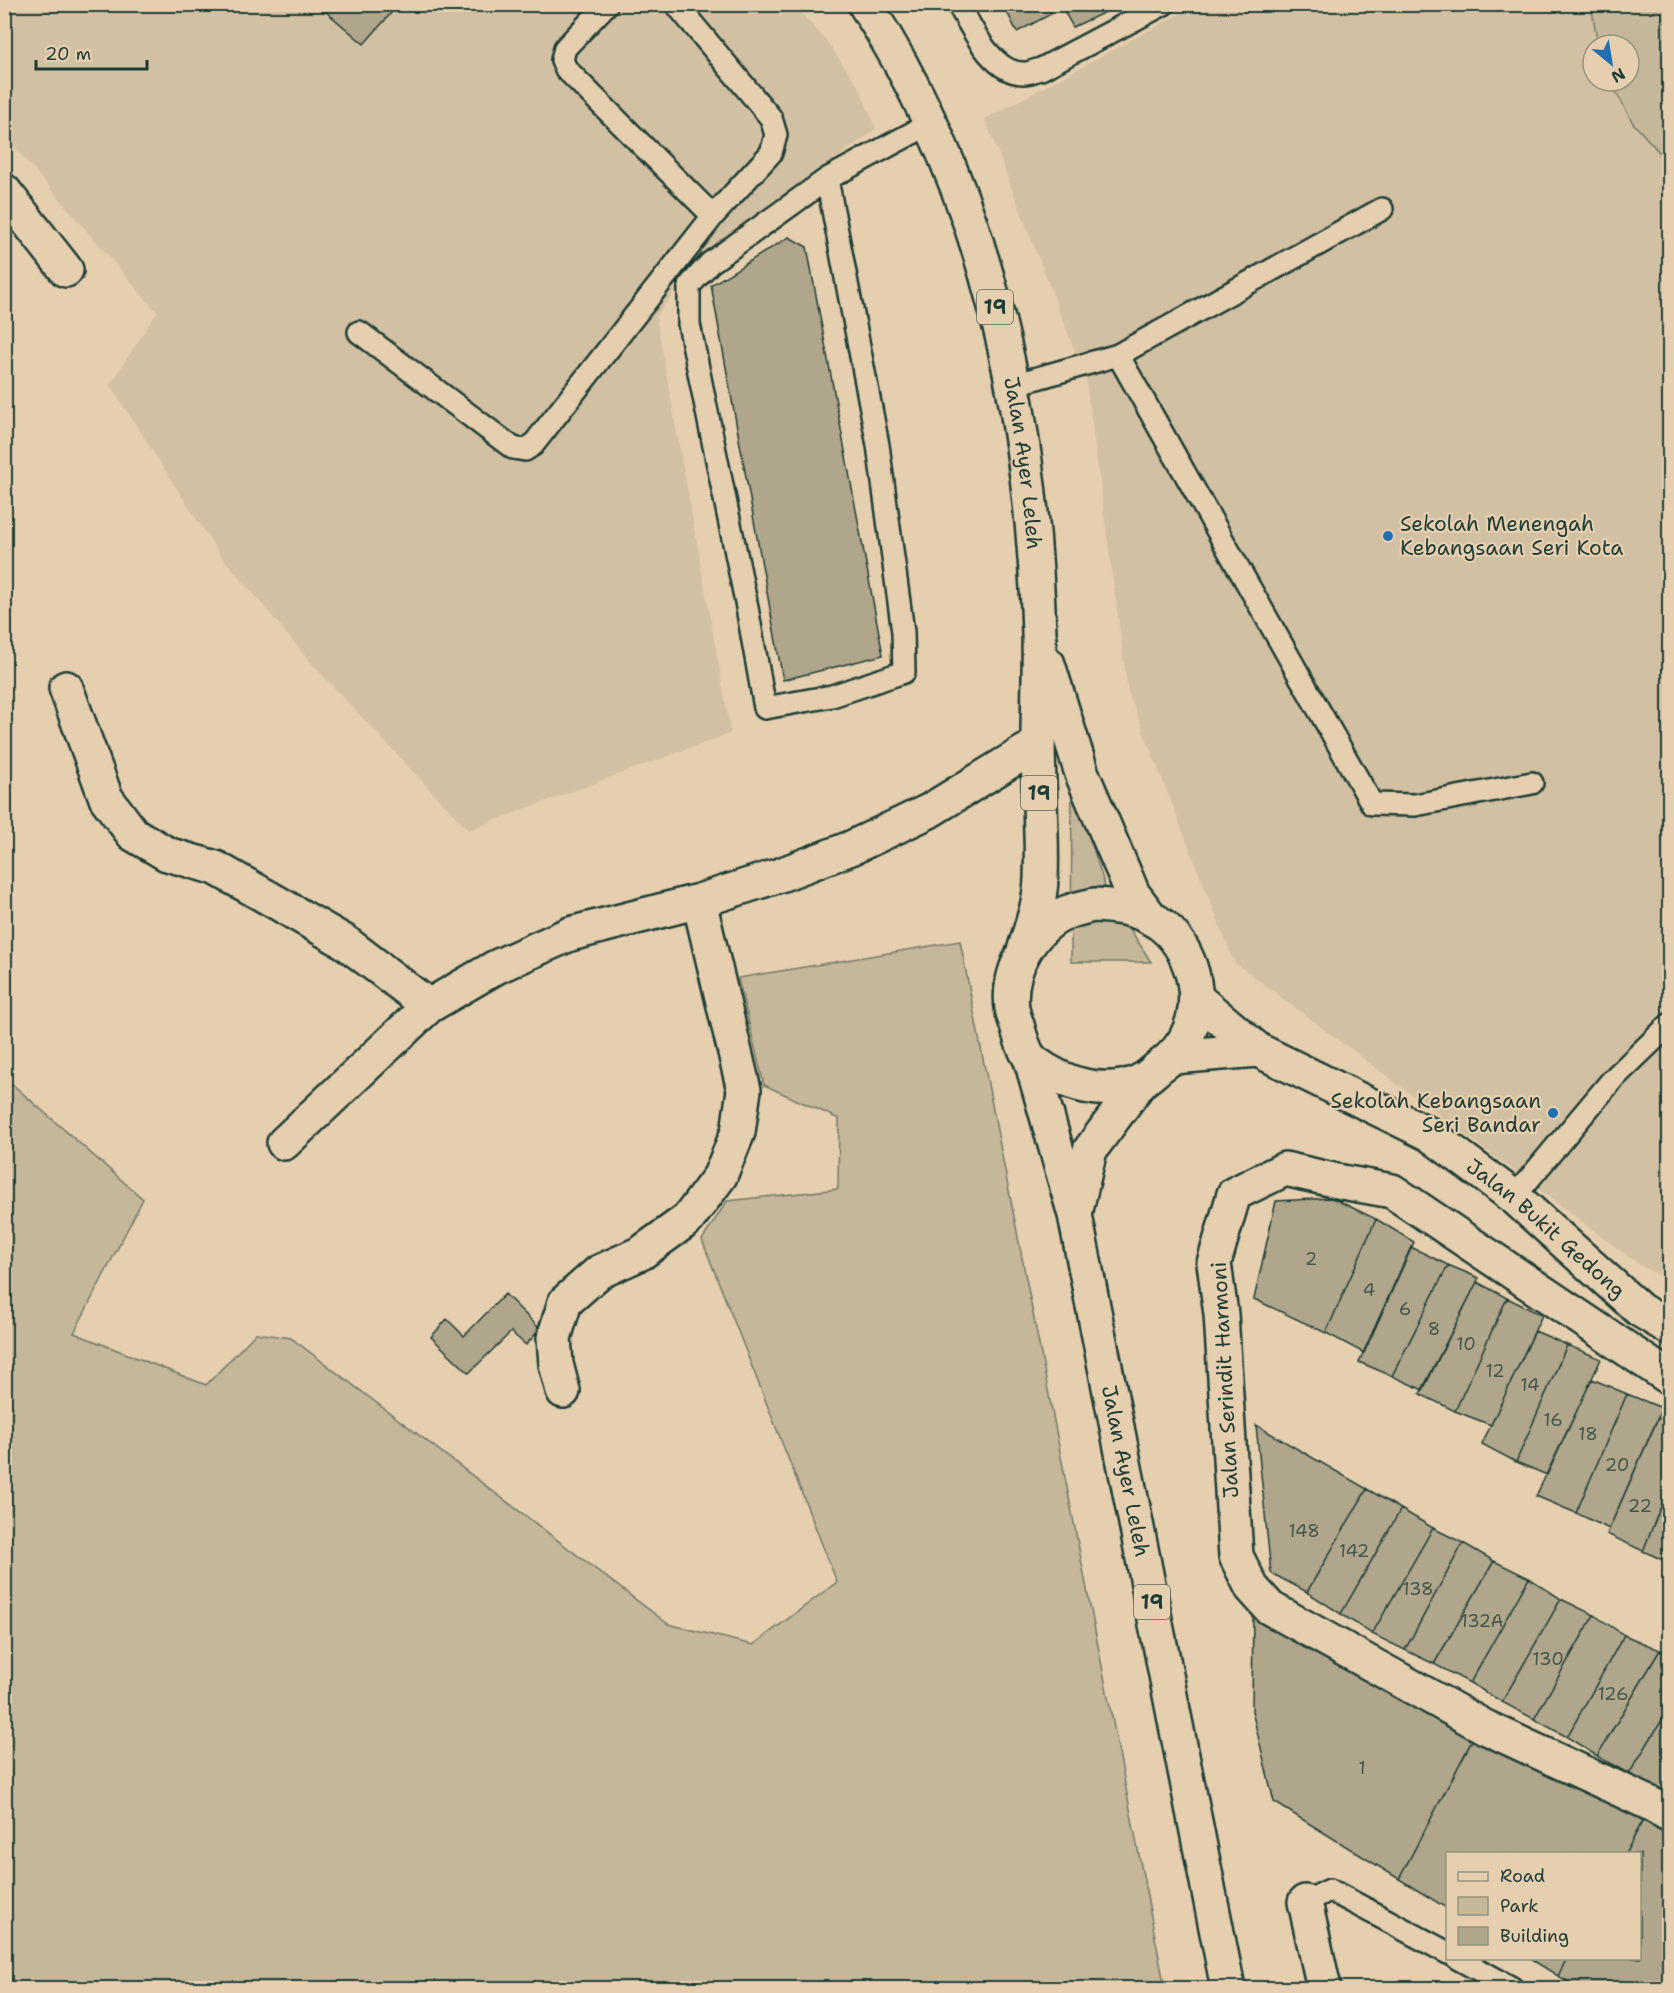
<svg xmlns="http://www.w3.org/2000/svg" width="1674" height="1993" font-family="'Shantell Sans',sans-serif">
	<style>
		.built { fill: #d2c0a2; fill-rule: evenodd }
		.green { fill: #c5b79a; stroke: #727a67; stroke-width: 1.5 }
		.building { fill: #afa68c; stroke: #1f3d34; stroke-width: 1.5 }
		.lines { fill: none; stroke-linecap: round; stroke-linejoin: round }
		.service-casing { stroke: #1f3d34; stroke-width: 26 }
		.minor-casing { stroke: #1f3d34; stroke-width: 38 }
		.tertiary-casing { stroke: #1f3d34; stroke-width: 38 }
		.primary-casing { stroke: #1f3d34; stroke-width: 38 }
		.service { stroke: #e6cfaf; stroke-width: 21 }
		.minor { stroke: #e6cfaf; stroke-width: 33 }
		.tertiary { stroke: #e6cfaf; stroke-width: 33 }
		.primary { stroke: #e6cfaf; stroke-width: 33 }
		.poi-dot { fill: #1f6fb2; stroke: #e6cfaf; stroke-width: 2 }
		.labels { text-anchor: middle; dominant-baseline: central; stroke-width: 4.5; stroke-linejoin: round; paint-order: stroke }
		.number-label { font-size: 18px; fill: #43574a }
		.shield { fill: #e6cfaf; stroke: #5b6959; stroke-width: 1.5 }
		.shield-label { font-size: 20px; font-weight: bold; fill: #1f3d34 }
		.street-label { font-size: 21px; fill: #1f3d34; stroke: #e6cfaf }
		.poi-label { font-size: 21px; fill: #1f3d34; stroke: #e6cfaf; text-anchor: start }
	</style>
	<rect width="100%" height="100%" fill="#e6cfaf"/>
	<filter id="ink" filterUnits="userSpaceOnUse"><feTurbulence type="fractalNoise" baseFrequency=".0167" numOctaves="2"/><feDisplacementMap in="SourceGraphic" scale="12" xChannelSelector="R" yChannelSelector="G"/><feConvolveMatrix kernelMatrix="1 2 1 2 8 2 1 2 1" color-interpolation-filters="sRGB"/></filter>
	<g filter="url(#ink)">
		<path class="built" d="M 4,5 L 793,5 L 825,39 L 859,87 L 876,129 L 701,258 L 656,316 L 731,733 L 468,830 L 315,667 L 218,552 L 110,385 L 157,312 L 5,136 Z
			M 1196,5 L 1669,5 L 1669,1282 L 1640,1265 L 1234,962 L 1128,692 L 1086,380 L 985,119 ZM 1593,45 L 1629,45 L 1629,81 L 1593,81 Z"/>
		<path class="green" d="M 1591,5 L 1669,5 L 1669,163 L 1633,123 L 1610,81 L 1629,81 L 1629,45 L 1598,45 Z
			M 1072,780 L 1107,893 L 1151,962 L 1071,962 Z
			M 960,941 L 1165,1988 L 5,1988 L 5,1078 L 143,1199 L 74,1333 L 206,1385 L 256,1333 L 291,1338 L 668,1624 L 753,1645 L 837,1582 L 702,1240 L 727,1201 L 838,1189 L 839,1119 L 764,1085 L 738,978 Z"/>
		<path class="building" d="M 317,4 L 399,4 L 364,44 Z
			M 1003,4 L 1046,4 L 1051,14 L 1017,32 Z
			M 1060,4 L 1107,4 L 1110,10 L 1073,27 Z
			M 789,237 L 807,247 L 883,655 L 783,680 L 711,285 Z
			M 1332,1198 L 1376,1219 L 1326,1333 L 1254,1299 L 1276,1201 Z
			M 1376,1219 L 1414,1242 L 1364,1353 L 1326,1333 Z
			M 1411,1247 L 1448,1265 L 1392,1376 L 1359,1362 Z
			M 1448,1265 L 1479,1278 L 1423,1390 L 1392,1376 Z
			M 1477,1282 L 1507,1298 L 1455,1411 L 1420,1394 Z
			M 505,1294 L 540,1329 L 526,1345 L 511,1332 L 469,1373 L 431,1337 L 447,1319 L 464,1336 Z
			M 1507,1298 L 1542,1315 L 1491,1425 L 1455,1411 Z
			M 1535,1331 L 1567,1345 L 1516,1462 L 1482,1444 Z
			M 1567,1345 L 1601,1359 L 1547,1475 L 1516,1462 Z
			M 1592,1379 L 1627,1394 L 1576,1513 L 1536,1496 Z
			M 1627,1394 L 1662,1408 L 1609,1529 L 1576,1513 Z
			M 1658,1418 L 1670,1422 L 1670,1484 L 1643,1551 L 1607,1534 Z
			M 1256,1425 L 1367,1489 L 1307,1592 L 1271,1573 Z
			M 1670,1484 L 1670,1563 L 1643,1551 Z
			M 1367,1489 L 1401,1509 L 1341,1614 L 1307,1592 Z
			M 1401,1509 L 1433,1528 L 1372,1634 L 1341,1614 Z
			M 1433,1528 L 1463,1543 L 1405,1650 L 1372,1634 Z
			M 1463,1543 L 1494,1561 L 1434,1664 L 1405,1650 Z
			M 1494,1561 L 1529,1578 L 1470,1683 L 1434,1664 Z
			M 1529,1578 L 1561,1599 L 1502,1702 L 1470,1683 Z
			M 1561,1599 L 1594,1615 L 1534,1719 L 1502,1702 Z
			M 1253,1611 L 1476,1733 L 1399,1879 L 1274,1802 L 1252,1711 Z
			M 1594,1615 L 1624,1635 L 1567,1737 L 1534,1719 Z
			M 1624,1635 L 1660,1650 L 1597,1756 L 1567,1737 Z
			M 1660,1650 L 1670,1656 L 1670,1707 L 1629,1774 L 1597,1756 Z
			M 1670,1707 L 1670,1784 L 1665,1792 L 1629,1774 Z
			M 1476,1733 L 1649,1809 L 1625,1854 L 1448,1854 L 1448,1909 L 1399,1879 Z
			M 1649,1809 L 1670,1821 L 1670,1988 L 1580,1988 L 1558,1976 L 1567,1958 L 1640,1958 L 1640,1854 L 1625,1854 Z
			M 1529,1958 L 1567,1958 L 1558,1976 Z"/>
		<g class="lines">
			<defs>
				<path id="service" d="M 607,4 L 565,48 L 562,60 L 566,69 L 713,216
					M 958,4 C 972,28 992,73 1023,73 C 1028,74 1035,70 1041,69 L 1164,4
					M 827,179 L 878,445 L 903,632 L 904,672 L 832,696 L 765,708 L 746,602 L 689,324 L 689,286 L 710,263 L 827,179 L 931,123
					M 359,332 L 513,448 L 525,450 L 533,445 L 713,216 L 771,153 L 776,135 L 771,118 L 676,4
					M 1118,355 L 1372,804 L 1415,805 L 1532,783
					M 1013,385 L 1118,355 L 1382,209
					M 1514,1197 L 1612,1080 L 1670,1024
					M 1305,1902 L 1330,1890 L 1448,1953
					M 1457,1958 L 1512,1988"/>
				<path id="minor" d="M 4,191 L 66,270
					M 66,688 L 106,798 L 133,834 L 167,854 L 216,868 L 276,902 L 345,942 L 429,1006
					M 284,1143 L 429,1006 L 496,967 L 570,934 L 699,901 L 780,875 L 851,848 L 929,811 L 1038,744
					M 1670,1378 L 1392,1191 L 1342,1182 L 1285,1169 L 1234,1194 L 1214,1263 L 1221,1314 L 1236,1556 L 1252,1588 L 1270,1608 L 1485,1727 L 1649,1803 L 1670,1815
					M 563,1391 L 556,1364 L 554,1338 L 565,1302 L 599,1272 L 641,1253 L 688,1219 L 720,1176 L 738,1132 L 744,1090 L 699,901
					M 1305,1902 L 1324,1988"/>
				<g id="tertiary">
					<path id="s1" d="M 1196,998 L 1258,1050 L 1429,1134 L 1514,1197 L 1640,1310 L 1670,1328"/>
					<path d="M 1173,1057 L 1258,1050"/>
				</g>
				<g id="primary">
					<path id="s2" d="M 865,4 C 986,190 1032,414 1039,633 C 1040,669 1038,705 1038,741 C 1038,787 1043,834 1041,879 C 1040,904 1031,928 1024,951"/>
					<path d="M 1048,664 L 1082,774 L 1133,894 L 1152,919"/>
					<path d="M 1094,905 C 1114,906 1133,908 1151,918 C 1188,938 1205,990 1190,1029 C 1184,1045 1172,1058 1159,1067 C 1153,1072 1147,1078 1141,1081 C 1105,1097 1064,1085 1034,1062 C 1025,1055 1020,1036 1017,1025 C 1015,1020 1013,1014 1012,1008 C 1007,970 1032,926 1068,912 C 1076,909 1085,907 1094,905 Z"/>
					<path id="s3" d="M 1031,1060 L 1075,1215 L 1228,1988"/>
					<path d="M 1076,1210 L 1090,1150 L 1142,1080"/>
				</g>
			</defs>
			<use href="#service" class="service-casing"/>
			<use href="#minor" class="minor-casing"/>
			<use href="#tertiary" class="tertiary-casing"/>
			<use href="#primary" class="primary-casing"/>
			<use href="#service" class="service"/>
			<use href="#minor" class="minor"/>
			<use href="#tertiary" class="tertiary"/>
			<use href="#primary" class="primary"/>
		</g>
	</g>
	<g class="poi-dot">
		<circle cx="1388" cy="536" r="6"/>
		<circle cx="1553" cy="1113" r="6"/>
	</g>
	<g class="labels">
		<g class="number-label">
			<text x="1311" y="1259">2</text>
			<text x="1369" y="1290">4</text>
			<text x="1405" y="1309">6</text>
			<text x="1434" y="1329">8</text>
			<text x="1466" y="1344">10</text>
			<text x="1495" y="1371">12</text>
			<text x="1530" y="1385">14</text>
			<text x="1553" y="1420">16</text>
			<text x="1588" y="1434">18</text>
			<text x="1617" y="1465">20</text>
			<text x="1640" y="1506">22</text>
			<text x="1304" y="1531">148</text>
			<text x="1354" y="1551">142</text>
			<text x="1418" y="1589">138</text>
			<text x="1482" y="1621">132A</text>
			<text x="1548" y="1659">130</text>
			<text x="1613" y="1694">126</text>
			<text x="1362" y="1768">1</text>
		</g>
		<g class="shield">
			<rect x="977" y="290" width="36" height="34" rx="4.5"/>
			<rect x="1021" y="776" width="36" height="34" rx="4.5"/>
			<rect x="1134" y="1585" width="36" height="34" rx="4.5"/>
		</g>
		<g class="shield-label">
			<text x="995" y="307">19</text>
			<text x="1039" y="793">19</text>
			<text x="1152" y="1602">19</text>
		</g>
		<g class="street-label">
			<text stroke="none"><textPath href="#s2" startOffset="490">Jalan Ayer Leleh</textPath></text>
			<text stroke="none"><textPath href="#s1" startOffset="422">Jalan Bukit Gedong</textPath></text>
			<text transform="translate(1225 1380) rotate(-93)">Jalan Serindit Harmoni</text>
			<text stroke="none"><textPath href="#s3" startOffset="422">Jalan Ayer Leleh</textPath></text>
		</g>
		<g class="poi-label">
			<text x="1400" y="524">Sekolah Menengah<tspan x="1400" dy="24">Kebangsaan Seri Kota</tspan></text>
			<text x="1541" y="1101" text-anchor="end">Sekolah Kebangsaan<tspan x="1541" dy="24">Seri Bandar</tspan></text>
		</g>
	</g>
	<rect width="1674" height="1993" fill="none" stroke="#e6cfaf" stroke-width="24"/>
	<rect x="12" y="12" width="1650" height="1969" fill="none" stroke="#1f3d34" stroke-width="2" filter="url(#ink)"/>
	<rect x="1446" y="1852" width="195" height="108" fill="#e6cfaf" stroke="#96957e" stroke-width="1.5"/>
	<rect x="1458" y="1872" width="30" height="9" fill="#e6cfaf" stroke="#96957e" stroke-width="1.5"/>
	<text x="1500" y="1882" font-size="18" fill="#1f3d34">Road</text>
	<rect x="1458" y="1897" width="30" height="18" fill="#c5b79a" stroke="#96957e" stroke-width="1.5"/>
	<text x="1500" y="1912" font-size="18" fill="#1f3d34">Park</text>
	<rect x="1458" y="1927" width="30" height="18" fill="#afa68c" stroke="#96957e" stroke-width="1.5"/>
	<text x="1500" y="1942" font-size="18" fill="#1f3d34">Building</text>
	<g transform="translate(1611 63) rotate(150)"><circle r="28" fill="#e6cfaf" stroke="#96957e" stroke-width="1.5"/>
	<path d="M0-4.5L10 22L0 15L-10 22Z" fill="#1f6fb2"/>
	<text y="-9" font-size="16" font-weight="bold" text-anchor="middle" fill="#1f3d34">N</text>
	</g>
	<path d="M36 60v9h111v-9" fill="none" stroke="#1f3d34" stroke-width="3"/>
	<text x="45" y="60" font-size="18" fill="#1f3d34" stroke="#e6cfaf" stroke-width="4.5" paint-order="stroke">20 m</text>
</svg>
